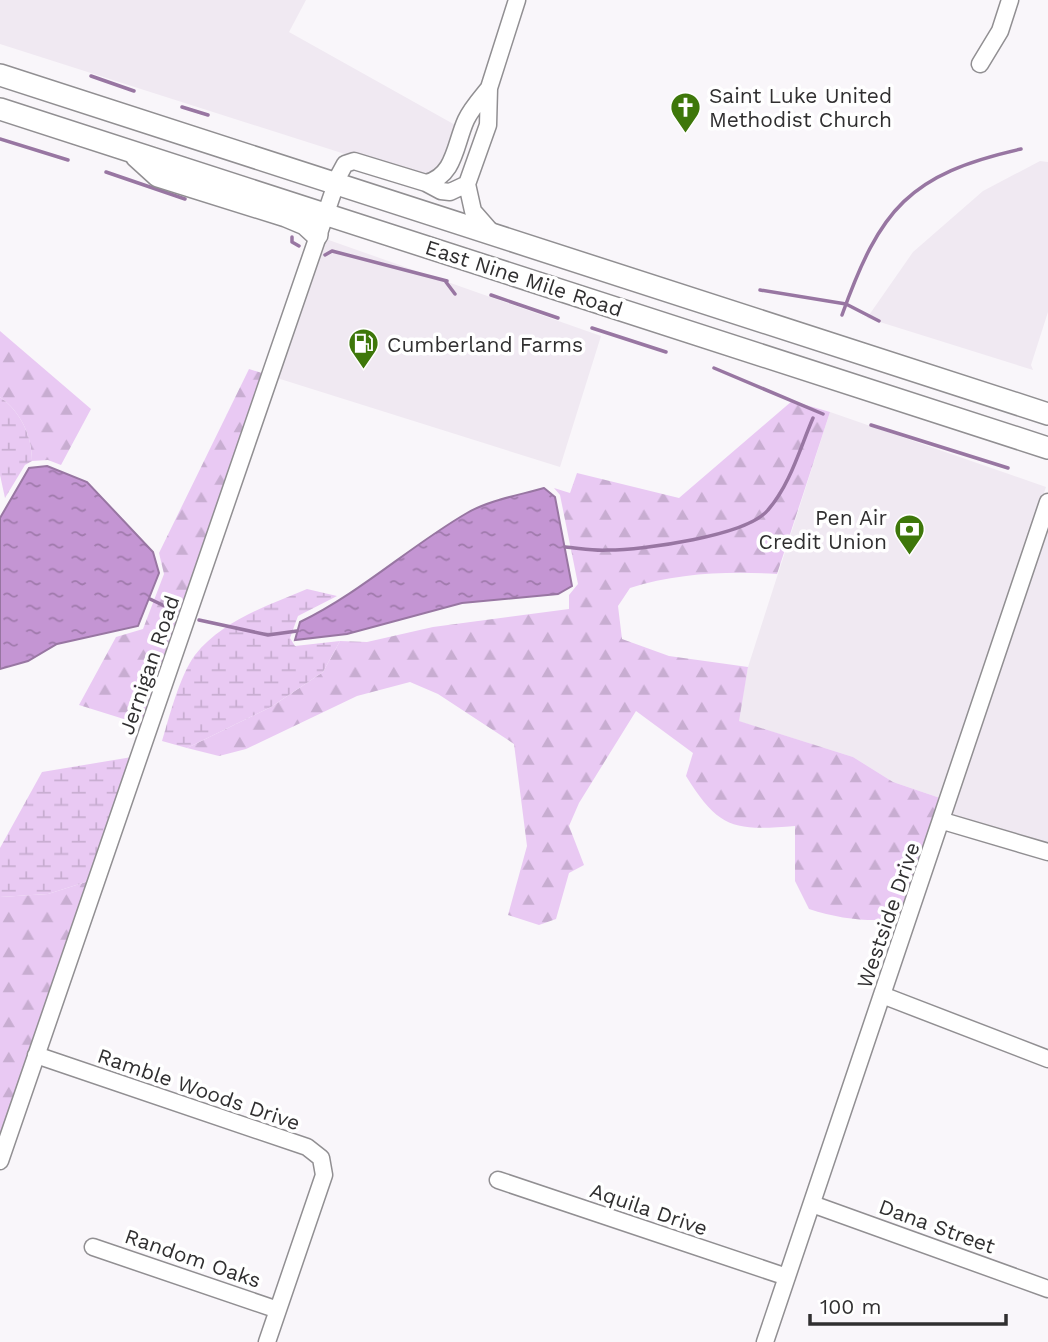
<svg xmlns="http://www.w3.org/2000/svg" width="1048" height="1342" font-family="'Work Sans',sans-serif">
	<style>
		.built { fill: #f0e9f2 }
		.forest { fill: url(#forest-firs) }
		.wetland { fill: url(#wetland-marsh) }
		.water { fill: url(#water-ripples); stroke: #9876a2; stroke-width: 2 }
		.lines { fill: none; stroke-linecap: round; stroke-linejoin: round }
		.stream { stroke: #9876a2; stroke-width: 3.5 }
		.minor-casing { stroke: #918f92; stroke-width: 19 }
		.major-casing { stroke: #918f92; stroke-width: 24 }
		.minor { stroke: #fff; stroke-width: 16 }
		.major { stroke: #fff; stroke-width: 21 }
		.labels { text-anchor: middle; dominant-baseline: central; stroke-width: 7; stroke-linejoin: round; paint-order: stroke }
		.poi-label { font-size: 21px; fill: #302f30; stroke: #fff; text-anchor: start }
		.street-label { font-size: 21px; fill: #302f30; stroke: #fff }
	</style>
	<defs>
		<pattern id="forest-firs" width="22" height="20" patternUnits="userSpaceOnUse" patternTransform="scale(1.75)"><rect width="22" height="20" fill="#e9c9f3"/><path d="M5 1l3.5 6h-7zM16 11l3.5 6h-7z" fill="#c8add1"/></pattern>
		<pattern id="wetland-marsh" width="20" height="14" patternUnits="userSpaceOnUse" patternTransform="scale(1.75)"><rect width="20" height="14" fill="#e9c9f3"/><path d="M1 5h8M5 5V1M11 12h8M15 12V8" fill="none" stroke="#c8add1"/></pattern>
		<pattern id="water-ripples" width="26" height="14" patternUnits="userSpaceOnUse" patternTransform="scale(1.75)"><rect width="26" height="14" fill="#c495d3"/><path d="M2 4q2-2 4 0t4 0M15 11q2-2 4 0t4 0" fill="none" stroke="#a07aac"/></pattern>
	</defs>
	<rect width="100%" height="100%" fill="#f9f6fa"/>
	<path class="built" d="M 0,0 L 306,0 L 289,32 L 457,126 L 442,167 L 427,176 L 356,153 L 348,155 L 0,44 Z
		M 1040,161 L 1048,162 L 1048,312 L 1031,365 L 1033,370 L 867,318 L 913,252 L 983,191 Z
		M 323,238 L 601,336 L 560,467 L 277,378 Z
		M 830,412 L 1046,487 L 943,799 L 893,782 L 853,757 L 738,721 L 748,667 Z
		M 1048,523 L 1048,845 L 951,816 Z"/>
	<path class="forest" d="M 0,331 L 91,409 L 61,465 L 48,460 L 32,461 C 32,436 21,412 0,397 Z
		M 249,369 L 265,374 L 143,725 L 79,705 L 116,637 L 143,629 L 164,574 L 159,553 Z
		M 792,401 L 830,412 L 777,574 C 728,571 677,573 630,588 L 618,606 L 622,639 L 669,656 L 748,667 L 739,721 L 853,757 L 893,782 L 943,799 L 899,919 C 867,922 840,919 809,909 L 795,881 L 795,826 C 734,831 719,829 686,776 L 693,753 L 636,711 L 579,803 L 569,826 L 584,865 L 569,873 L 556,919 L 539,925 L 508,915 L 527,846 L 514,744 L 438,694 L 410,682 L 357,696 L 246,749 L 219,756 L 187,748 L 271,707 L 323,672 L 340,641 L 367,642 L 433,627 L 569,609 L 569,595 L 578,584 L 560,495 L 554,488 L 570,493 L 577,473 L 679,498 Z
		M 89,881 L 0,1141 L 0,897 L 48,894 Z"/>
	<path class="wetland" d="M 0,397 C 21,412 32,436 32,461 L 25,465 L 5,498 L 0,475 Z
		M 307,589 L 337,596 L 298,616 L 290,638 L 295,646 L 340,641 L 323,672 L 271,707 L 187,748 L 162,741 C 169,717 180,675 195,655 C 223,620 267,606 307,589 Z
		M 132,757 L 89,881 L 48,894 L 0,897 L 0,848 L 42,772 Z"/>
	<path class="water" d="M 47,466 L 87,482 L 153,552 L 159,573 L 138,626 L 57,644 L 28,661 L 0,669 L 0,518 L 29,468 Z
		M 544,488 L 555,497 L 572,586 L 558,594 L 462,603 L 347,634 L 295,640 L 300,622 C 360,593 410,546 467,513 C 489,500 520,495 544,488 Z"/>
	<g class="lines">
		<path class="stream" d="M 91,76 L 134,91
			M 182,107 L 208,115
			M 0,139 L 68,160
			M 106,172 L 185,199
			M 292,237 L 292,242 L 299,246
			M 325,255 L 332,251 L 447,281
			M 446,282 L 455,294
			M 760,290 L 846,304 L 879,321
			M 491,295 L 558,318
			M 842,315 C 880,209 909,174 1021,149
			M 592,328 L 666,352
			M 714,368 L 823,414
			M 871,425 L 1008,468
			M 565,547 C 579,548 593,551 608,550 C 642,550 747,536 768,510 C 790,485 800,448 813,418
			M 150,599 L 177,612
			M 199,620 L 268,635 L 297,631"/>
		<defs>
			<path id="minor" d="M 980,64 L 1000,31 L 1010,0
				M 426,183 C 455,176 455,144 466,120 C 471,109 481,98 489,88
				M 467,184 L 473,211 L 494,235
				M 943,821 L 1048,852
				M 882,995 L 1048,1059
				M 36,1055 L 307,1147 L 321,1158 L 324,1175 L 267,1342
				M 0,1161 L 339,175 L 345,164 L 354,161 L 426,183 L 441,191 L 450,192 L 467,184 L 488,125 L 489,88 L 517,0
				M 498,1180 L 787,1277
				M 812,1204 L 1048,1289
				M 93,1247 L 278,1310
				M 765,1342 L 1048,502"/>
			<path id="major" d="M 0,75 L 1048,414
				M 0,109 L 1048,448
				M 136,156 L 158,176 L 286,216 L 305,224 L 317,235"/>
		</defs>
		<use href="#minor" class="minor-casing"/>
		<use href="#major" class="major-casing"/>
		<use href="#minor" class="minor"/>
		<use href="#major" class="major"/>
	</g>
	<defs>
		<symbol id="church-pin" viewBox="-11 -11 22 30"><path d="M0 17L-7.5 6A9.5 9.5 0 1 1 7.5 6Z" fill="#3e770a" stroke="#fff"/><path d="M-1.2-6h2.4v3.5h3.3v2.4h-3.3V6h-2.4V-.1h-3.3v-2.4h3.3Z" fill="#fff"/></symbol>
		<symbol id="fuel-pin" viewBox="-11 -11 22 30"><path d="M0 17L-7.5 6A9.5 9.5 0 1 1 7.5 6Z" fill="#3e770a" stroke="#fff"/><path d="M-5.5-6h7V0h2V4h1.3V-2.5L3-4.5l.8-.8L6-3V5H2.5V1h-1V6h-7ZM-4.2-4.7v3.2H.2V-4.7Z" fill="#fff"/></symbol>
		<symbol id="bank-pin" viewBox="-11 -11 22 30"><path d="M0 17L-7.5 6A9.5 9.5 0 1 1 7.5 6Z" fill="#3e770a" stroke="#fff"/><path d="M-6-4H6V4H-6ZM0-2.3a2.3 2.3 0 1 0 0 4.6a2.3 2.3 0 1 0 0-4.6Z" fill="#fff"/></symbol>
	</defs>
	<g fill-rule="evenodd">
		<use href="#church-pin" x="668" y="90" width="35" height="47"/>
		<use href="#fuel-pin" x="346" y="326" width="35" height="47"/>
		<use href="#bank-pin" x="892" y="512" width="35" height="47"/>
	</g>
	<g class="labels">
		<g class="poi-label">
			<text x="709" y="95">Saint Luke United<tspan x="709" dy="24">Methodist Church</tspan></text>
			<text x="387" y="344">Cumberland Farms</text>
			<text x="887" y="517" text-anchor="end">Pen Air<tspan x="887" dy="24">Credit Union</tspan></text>
		</g>
		<g class="street-label">
			<text transform="translate(524 278) rotate(18)">East Nine Mile Road</text>
			<text transform="translate(149 665) rotate(-71)">Jernigan Road</text>
			<text transform="translate(888 915) rotate(-71)">Westside Drive</text>
			<text transform="translate(199 1089) rotate(19)">Ramble Woods Drive</text>
			<text transform="translate(649 1209) rotate(19)">Aquila Drive</text>
			<text transform="translate(937 1226) rotate(20)">Dana Street</text>
			<text transform="translate(193 1258) rotate(19)">Random Oaks</text>
		</g>
	</g>
	<path d="M810 1314v10h196v-10" fill="none" stroke="#302f30" stroke-width="3.5"/>
	<text x="820" y="1314" font-size="21" fill="#302f30" stroke="#ffffff" stroke-width="5" paint-order="stroke">100 m</text>
</svg>
